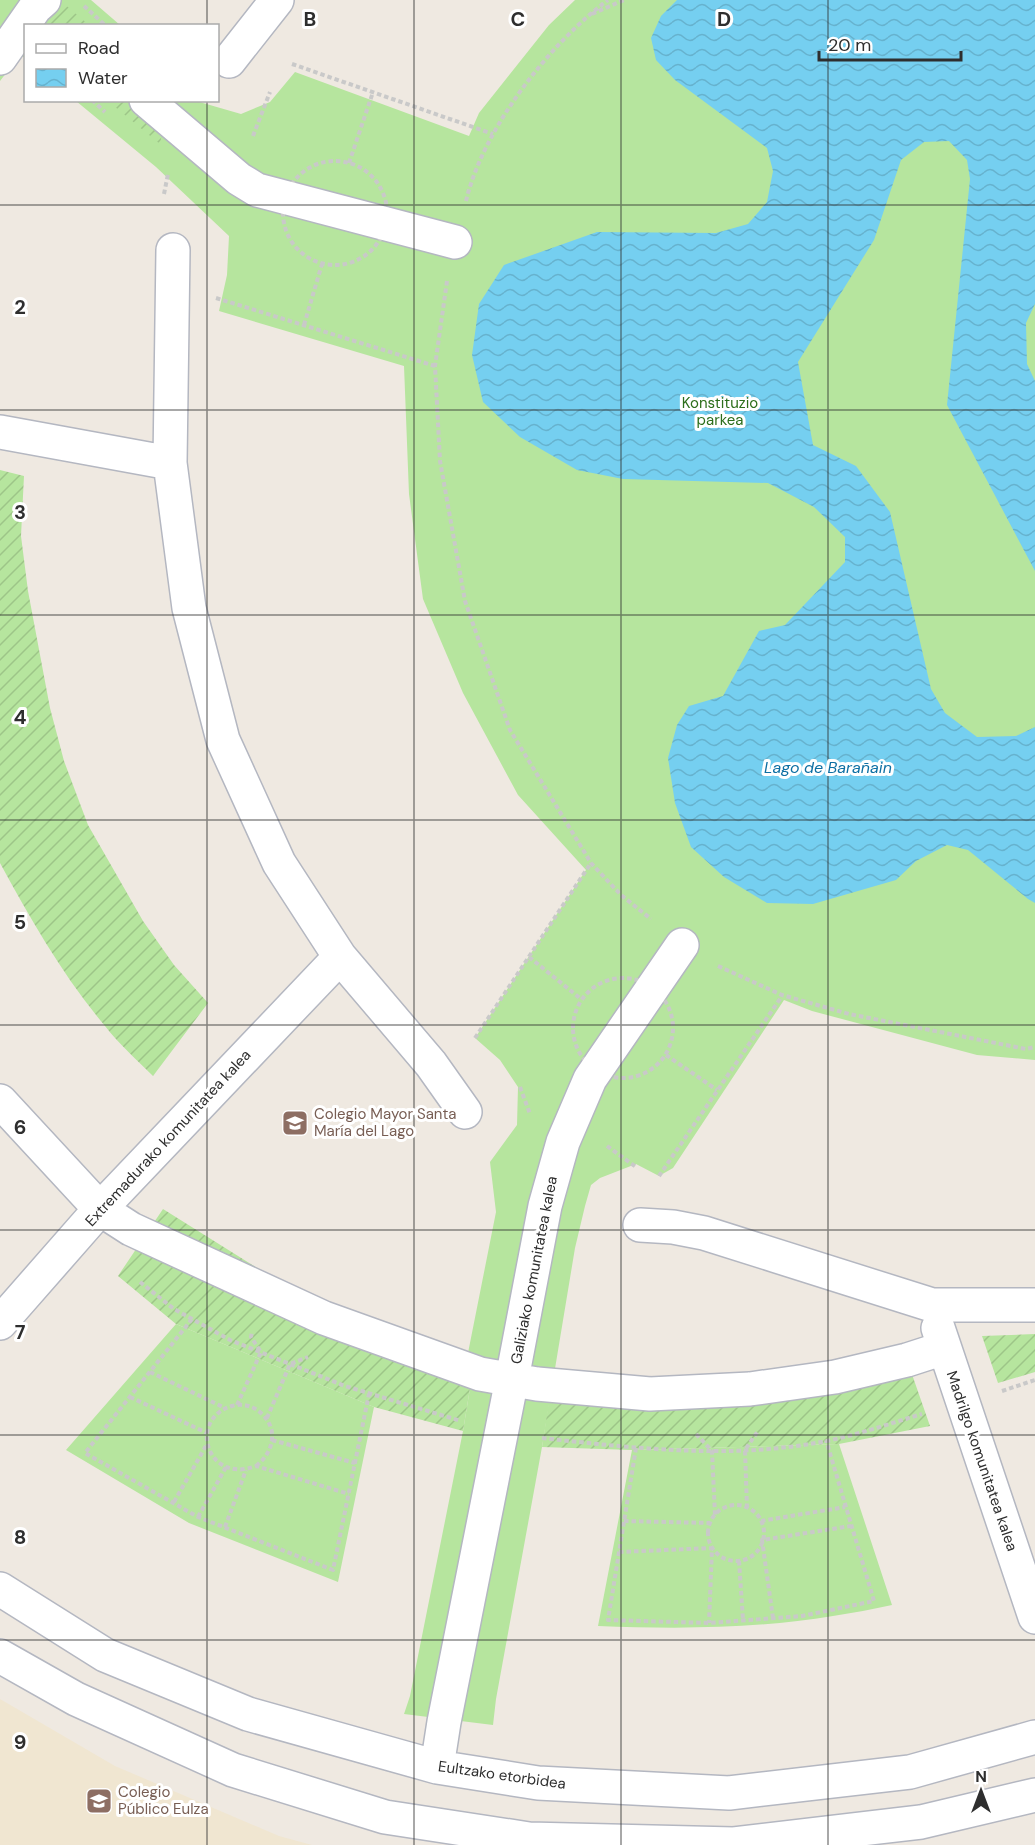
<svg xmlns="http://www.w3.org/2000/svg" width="1035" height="1845" font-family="'DM Sans',sans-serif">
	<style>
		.education { fill: #f0e6d1 }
		.grass { fill: #b6e59e }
		.garden { fill: url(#garden-furrows) }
		.water { fill: url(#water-waves) }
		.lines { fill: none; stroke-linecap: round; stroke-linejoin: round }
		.minor-casing { stroke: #b4b7c1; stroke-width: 36 }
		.path { stroke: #c9c9c9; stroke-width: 4; stroke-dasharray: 4.5 3; stroke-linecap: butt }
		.minor { stroke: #fff; stroke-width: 33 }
		.grid { fill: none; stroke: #2e2e2e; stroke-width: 1.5; stroke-opacity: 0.55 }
		.labels { text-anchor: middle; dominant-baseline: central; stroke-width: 6; stroke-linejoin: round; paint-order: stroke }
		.park-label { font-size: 15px; fill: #2c6e1b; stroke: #fff }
		.education-label { font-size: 15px; fill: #785e54; stroke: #fff; text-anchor: start }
		.street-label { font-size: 15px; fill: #2e2e2e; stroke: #fff }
		.water-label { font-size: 16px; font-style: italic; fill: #0d6fa3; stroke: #fff }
		.grid-label { font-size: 20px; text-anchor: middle; font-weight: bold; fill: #2e2e2e; stroke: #fff; stroke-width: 6; stroke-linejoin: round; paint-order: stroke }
	</style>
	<defs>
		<pattern id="garden-furrows" width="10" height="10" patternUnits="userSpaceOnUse" patternTransform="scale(1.5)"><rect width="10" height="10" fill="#b6e59e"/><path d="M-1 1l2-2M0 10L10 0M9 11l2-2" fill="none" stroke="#9dc588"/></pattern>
		<pattern id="water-waves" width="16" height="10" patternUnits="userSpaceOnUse" patternTransform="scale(1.5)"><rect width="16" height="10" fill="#75cff0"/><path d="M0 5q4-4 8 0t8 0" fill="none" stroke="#66b2ce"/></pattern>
	</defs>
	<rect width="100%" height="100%" fill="#efe9e1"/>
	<path class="education" d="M 0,1699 L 115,1766 L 279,1836 L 312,1845 L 0,1845 Z"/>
	<path class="grass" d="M 0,0 L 91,0 L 120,25 L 26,26 L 25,58 L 20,55 L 0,81 Z
		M 575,0 L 1035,0 L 1035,1060 L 977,1055 L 812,1011 L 784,1000 L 673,1168 L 659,1176 L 636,1164 L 600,1178 L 591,1185 L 585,1206 L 575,1248 L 542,1447 L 496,1699 L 493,1725 L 404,1714 L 410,1696 L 463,1431 L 473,1370 L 467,1358 L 496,1212 L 490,1162 L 517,1125 L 518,1087 L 500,1060 L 475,1038 L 586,870 L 518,795 L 463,693 L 423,599 L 409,494 L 404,366 L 219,311 L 227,275 L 229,236 L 156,167 L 76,101 L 196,101 L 241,114 L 270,102 L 295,72 L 469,136 L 479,113 L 549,25 Z
		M 176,1324 L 374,1407 L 338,1582 L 189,1523 L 66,1450 Z
		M 839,1444 L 892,1605 C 873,1609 853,1613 833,1616 C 755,1629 676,1629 598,1626 L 632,1450 Z"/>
	<path class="garden" d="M 62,2 L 89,25 L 44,26 Z
		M 108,101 L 168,101 L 160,144 Z
		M 0,470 L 24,476 L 21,536 L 28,591 L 50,708 L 64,761 L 88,825 L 143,921 L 174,965 L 208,1003 L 153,1076 C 137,1060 119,1044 105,1026 C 63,976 31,920 0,863 Z
		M 163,1209 L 273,1278 L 406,1335 L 473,1370 L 463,1431 L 374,1407 L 176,1324 L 118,1276 Z
		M 1035,1334 L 1035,1372 L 998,1383 L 982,1336 Z
		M 907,1360 L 930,1426 L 839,1444 L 632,1450 L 542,1447 L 552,1381 L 693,1390 Z"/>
	<path class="water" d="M 677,0 L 1035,0 L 1035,304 L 1026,323 L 1027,364 L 1035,381 L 1035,571 L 947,405 L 970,179 L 967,160 L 949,141 L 924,142 L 901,160 L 874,240 L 798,362 L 813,445 L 856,466 L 890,512 L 931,689 L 945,713 L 977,737 L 1016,736 L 1035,727 L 1035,903 L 1028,899 L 968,850 L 947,845 L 916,861 L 896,880 L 813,904 L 767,903 L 724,877 L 691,847 L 675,803 L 668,758 L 677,725 L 689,706 L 723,696 L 759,631 L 785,625 L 845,562 L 845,537 L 814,507 L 768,483 L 623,479 L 577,470 L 520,437 L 483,402 L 472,355 L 479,304 L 504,265 L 597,232 L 716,233 L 748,224 L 767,202 L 773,171 L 767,148 L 675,80 L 656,60 L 651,38 L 661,16 Z"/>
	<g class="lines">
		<defs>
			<path id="minor" d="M 0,58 L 35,8 L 44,0
				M 229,61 L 277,0
				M 146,100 L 239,179 L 257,190 L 455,242
				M 173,250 L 170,463 L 189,608 L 223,740 L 279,863 L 340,957 L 431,1064 L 465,1112
				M 0,432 L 170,463
				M 0,1101 L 100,1209 L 131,1229 L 324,1318 L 480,1374 L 537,1384 L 650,1394 L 750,1389 L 835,1377 L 907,1360 L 944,1348
				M 640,1225 L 673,1227 L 704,1233 L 932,1305 L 1035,1305
				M 0,1323 L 100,1209 L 340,957
				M 938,1328 L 1035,1617
				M 0,1589 L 105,1655 L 248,1714 L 437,1767 L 538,1783 L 729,1793 L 910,1772 L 1035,1737
				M 0,1656 L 76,1699 L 233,1770 L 385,1817 L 529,1839 L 734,1844 L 921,1822 L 1035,1795
				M 437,1767 L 444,1722 L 512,1379 L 545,1206 L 563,1142 L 590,1079 L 682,945"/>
		</defs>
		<use href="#minor" class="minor-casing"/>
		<path class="path" d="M 84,6 L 106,26
			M 592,14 L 624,0
			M 292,64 L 493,134
			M 92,100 L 105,112
			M 253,136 L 270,92
			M283 213a52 52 0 1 1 104 0a52 52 0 1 1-104 0Z
			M 349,163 L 373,92
			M 164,194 L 168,174
			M 466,201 C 483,129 549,44 608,0
			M 447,281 L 435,366 L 440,461 L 465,601 L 510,730 L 591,863 L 621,895 L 651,919
			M 216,298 L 435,366
			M 304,325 L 322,264
			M 529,957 L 581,999
			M 718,966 L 782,995 L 849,1014 L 1026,1049 L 1035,1047
			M573 1028a50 50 0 1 1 100 0a50 50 0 1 1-100 0Z
			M 475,1038 L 591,863
			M 666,1055 L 717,1090
			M 520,1087 L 530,1114
			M 607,1146 L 636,1167
			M 659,1176 L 782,996
			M 140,1282 L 174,1309 L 230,1340 L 345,1386 L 461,1421
			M 192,1319 L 85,1453 L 198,1517 L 333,1570 L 369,1394
			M 150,1372 L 225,1408
			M 1002,1391 L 1035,1380
			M 130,1397 L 207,1433
			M 237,1405 L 261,1352 L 251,1337 L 252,1331
			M 267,1418 L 290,1364 L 308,1357
			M 696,1434 L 712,1451 L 715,1515
			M 542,1438 C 633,1448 725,1459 816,1443 C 852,1437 888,1424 922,1414
			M 272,1440 L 355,1463
			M 636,1448 L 608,1620 L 709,1623 L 802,1616 L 874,1601 L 826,1440
			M 256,1466 C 273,1453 279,1430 262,1414 C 254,1406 243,1403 232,1406 C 187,1419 207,1485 256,1466 L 349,1494
			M 174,1502 L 207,1444
			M708 1533a28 28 0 1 1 56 0a28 28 0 1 1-56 0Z
			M 747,1508 L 745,1450 L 758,1431
			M 198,1517 L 226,1467
			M 624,1521 L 710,1523
			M 761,1521 L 845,1507
			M 225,1527 L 246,1470
			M 619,1552 L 712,1548 L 709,1623
			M 739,1561 L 743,1620
			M 773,1618 L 762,1540 L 851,1526"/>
		<use href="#minor" class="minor"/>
	</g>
	<path class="grid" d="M 207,0 L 207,26M 414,0 L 414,1845M 621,0 L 621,1845M 828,0 L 828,1845M 207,100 L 207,1845M 0,205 L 1035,205M 0,410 L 1035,410M 0,615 L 1035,615M 0,820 L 1035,820M 0,1025 L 1035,1025M 0,1230 L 1035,1230M 0,1435 L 1035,1435M 0,1640 L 1035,1640"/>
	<defs>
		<symbol id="school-square" viewBox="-11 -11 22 22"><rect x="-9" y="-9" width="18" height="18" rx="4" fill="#8d6e63" stroke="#fff"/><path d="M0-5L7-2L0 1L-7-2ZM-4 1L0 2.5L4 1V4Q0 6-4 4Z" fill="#fff"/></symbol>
	</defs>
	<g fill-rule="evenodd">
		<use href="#school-square" x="280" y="1108" width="30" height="30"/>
		<use href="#school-square" x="84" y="1786" width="30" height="30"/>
	</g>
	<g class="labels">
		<g class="park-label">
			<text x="720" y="403">Konstituzio<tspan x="720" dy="17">parkea</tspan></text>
		</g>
		<g class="education-label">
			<text x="314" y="1114">Colegio Mayor Santa<tspan x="314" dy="17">María del Lago</tspan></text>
			<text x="118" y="1792">Colegio<tspan x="118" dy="17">Público Eulza</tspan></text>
		</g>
		<g class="street-label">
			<text transform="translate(168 1138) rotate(-47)">Extremadurako komunitatea kalea</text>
			<text transform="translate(534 1270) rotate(-79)">Galiziako komunitatea kalea</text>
			<text transform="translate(982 1461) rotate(71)">Madrilgo komunitatea kalea</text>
			<text transform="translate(502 1775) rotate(8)">Eultzako etorbidea</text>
		</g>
		<g class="water-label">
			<text x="828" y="767">Lago de Barañain</text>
		</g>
	</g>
	<g class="grid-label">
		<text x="310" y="26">B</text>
		<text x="518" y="26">C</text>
		<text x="724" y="26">D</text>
		<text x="20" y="314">2</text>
		<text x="20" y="519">3</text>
		<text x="20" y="724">4</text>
		<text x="20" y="929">5</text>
		<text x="20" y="1134">6</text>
		<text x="20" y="1339">7</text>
		<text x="20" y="1544">8</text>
		<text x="20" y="1749">9</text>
	</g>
	<rect x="24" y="24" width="195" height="78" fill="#ffffff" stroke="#ababab" stroke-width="1.5"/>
	<rect x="36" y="44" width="30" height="9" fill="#ffffff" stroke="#ababab" stroke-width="1.5"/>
	<text x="78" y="54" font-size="18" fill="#2e2e2e">Road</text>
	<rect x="36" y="69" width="30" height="18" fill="url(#water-waves)" stroke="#ababab" stroke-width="1.5"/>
	<text x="78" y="84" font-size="18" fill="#2e2e2e">Water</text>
	<g transform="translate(981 1791)" stroke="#ffffff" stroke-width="4.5" paint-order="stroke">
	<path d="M0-4.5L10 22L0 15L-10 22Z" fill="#2e2e2e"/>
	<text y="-9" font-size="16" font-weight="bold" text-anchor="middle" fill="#2e2e2e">N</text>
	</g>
	<path d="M819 51v9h142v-9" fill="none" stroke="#2e2e2e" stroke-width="3"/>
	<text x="828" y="51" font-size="18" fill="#2e2e2e" stroke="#ffffff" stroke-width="4.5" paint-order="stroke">20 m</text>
</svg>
